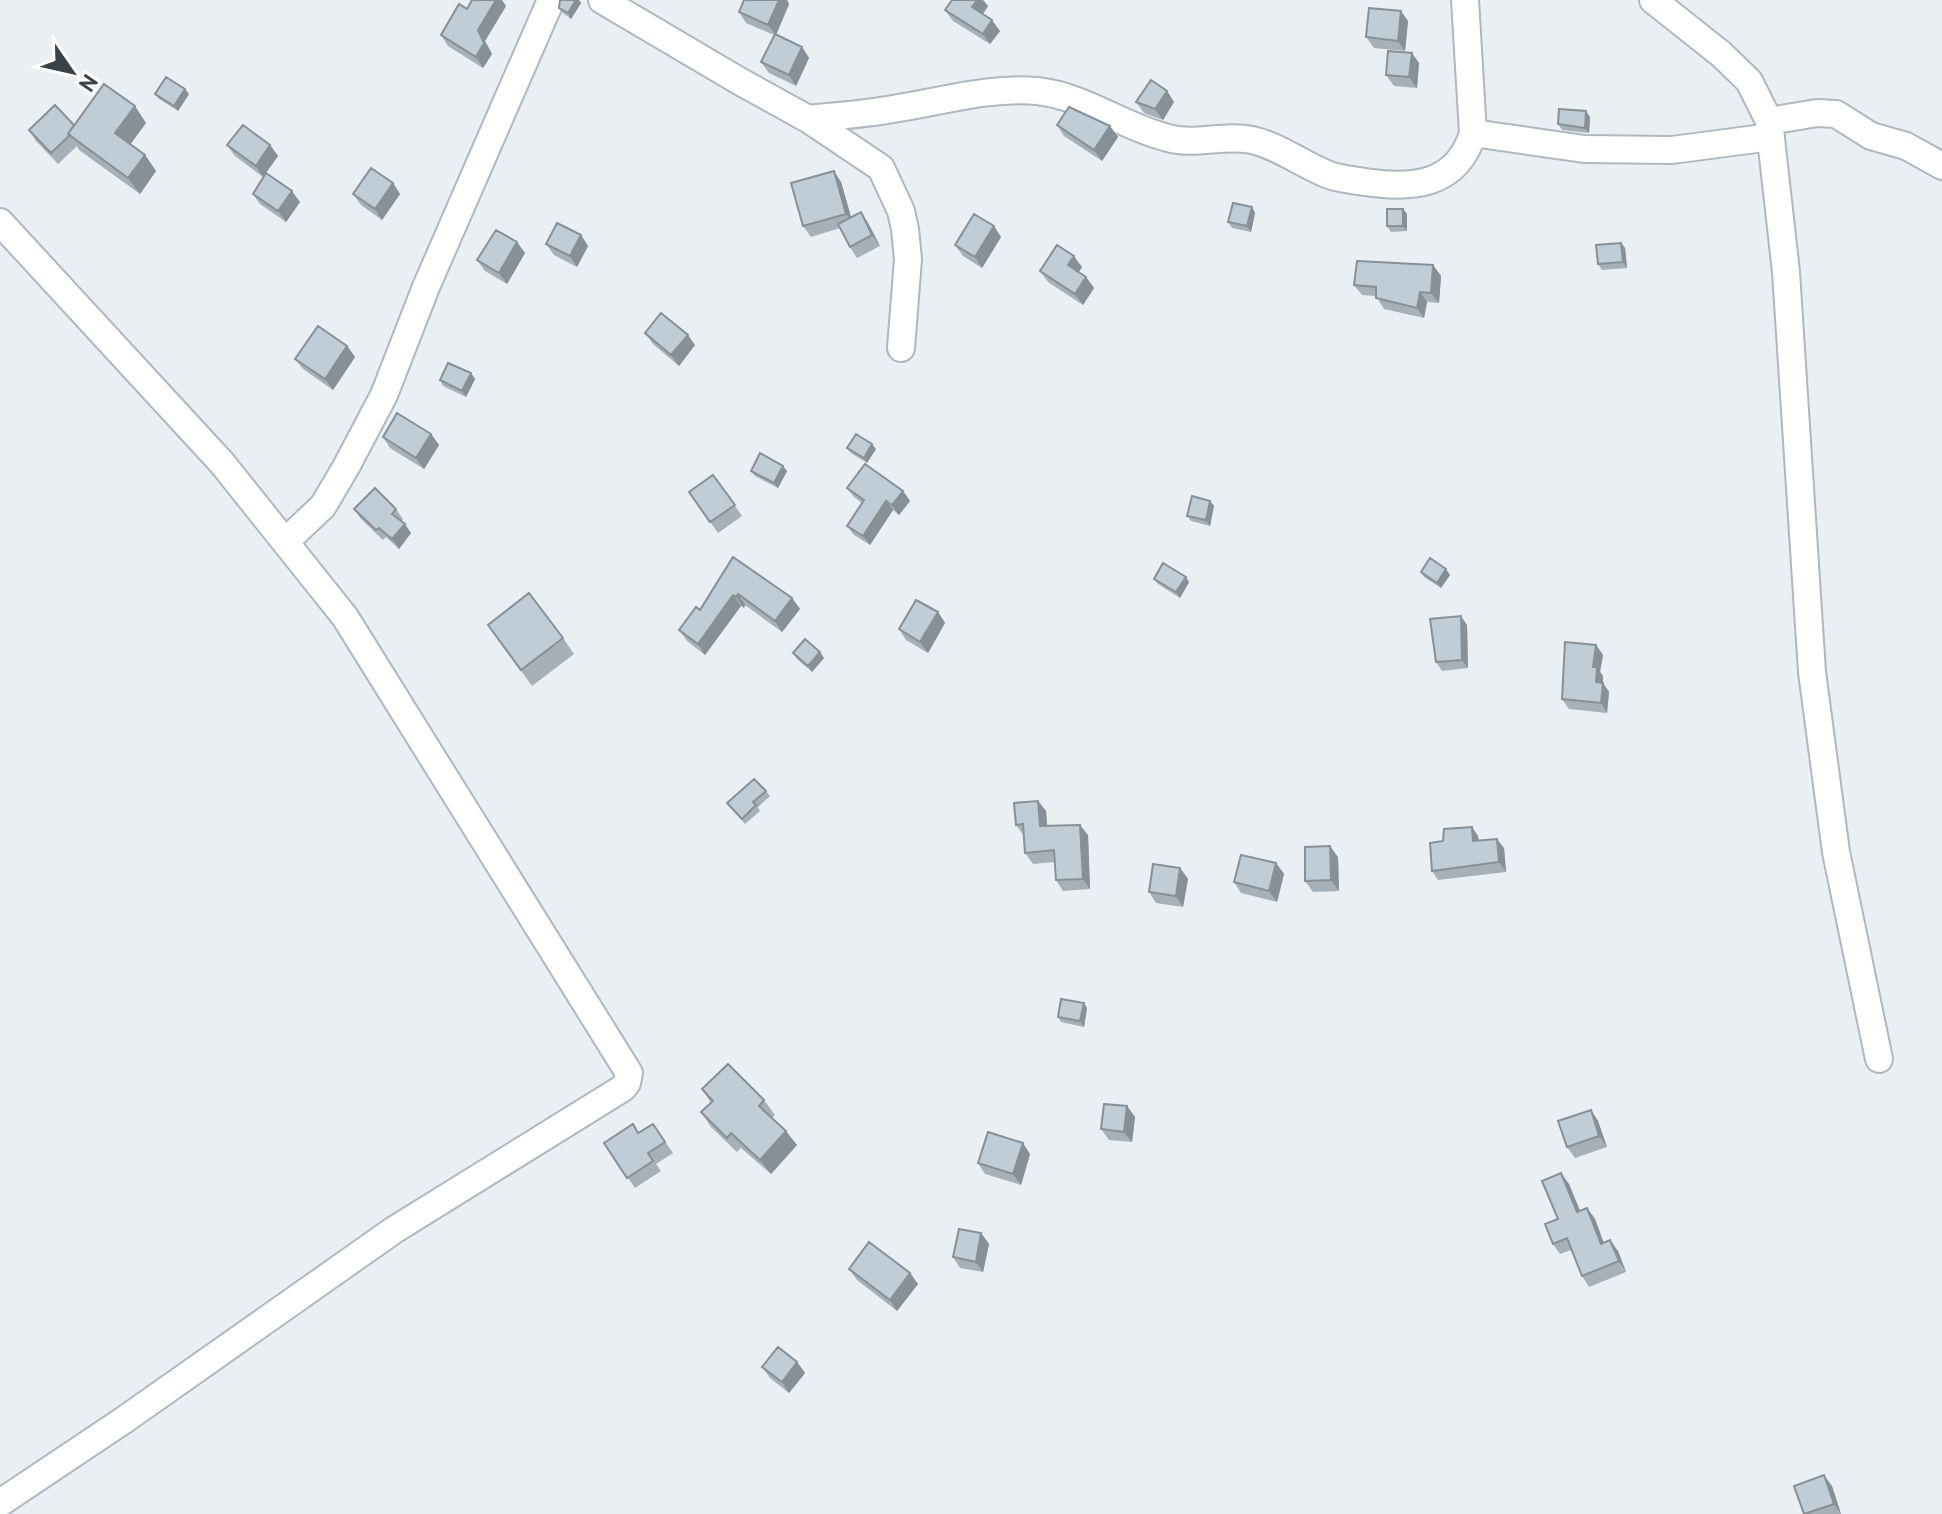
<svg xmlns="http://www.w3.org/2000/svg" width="1942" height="1514" font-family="'PT Sans',sans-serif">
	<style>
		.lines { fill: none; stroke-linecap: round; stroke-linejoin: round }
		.street-casing { stroke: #adb8c0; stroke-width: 30 }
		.street { stroke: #fff; stroke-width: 26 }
		.wall { fill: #a5b0b8 }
		.shaded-wall { fill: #869096 }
		.building { fill: #c0cdd6; stroke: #869096; stroke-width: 2 }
	</style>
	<rect width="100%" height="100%" fill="#eaeff4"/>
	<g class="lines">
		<defs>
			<path id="street" d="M 602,0 L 741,82 L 808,119 L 881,168 L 901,211 L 905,229 L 908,259 L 901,348
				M 1653,0 L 1721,54 L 1749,81 L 1769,121 L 1786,272 L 1812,672 L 1836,852 L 1879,1059
				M 808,119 C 836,116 865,114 893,109 C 940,102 988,87 1037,91 C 1084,96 1123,127 1168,138 C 1196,146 1223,134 1252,140 C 1279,146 1303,165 1329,175 C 1340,179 1353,180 1365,182 C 1412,189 1457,186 1473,133 L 1465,0
				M 1769,121 L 1817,113 L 1836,114 L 1871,136 L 1906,146 L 1942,166
				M 1473,133 L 1584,149 L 1672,150 L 1771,137
				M 0,222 L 222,463 L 345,617 L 629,1073 L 627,1083 L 623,1088 L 394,1230 L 124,1420 L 0,1503
				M 286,541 L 323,506 L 346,467 L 384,395 L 426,287 L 551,0"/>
		</defs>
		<use href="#street" class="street-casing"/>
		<use href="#street" class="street"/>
	</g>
	<path class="wall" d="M 560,0 L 579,0 L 581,3 L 571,19 L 563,13 L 559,8 Z
		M 744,0 L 787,0 L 789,4 L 776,35 L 802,47 L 809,58 L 796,86 L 769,73 L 761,62 L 774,35 L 746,23 L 739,12 Z
		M 506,6 L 485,41 L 492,54 L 483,68 L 448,46 L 441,35 L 467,9 Z
		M 988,6 L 983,14 L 1000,31 L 990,44 L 953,21 L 945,10 Z
		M 1408,21 L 1405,51 L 1374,48 L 1366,37 Z
		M 1419,63 L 1417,88 L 1394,86 L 1386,75 Z
		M 1167,91 L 1174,102 L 1163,120 L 1144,113 L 1136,102 Z
		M 155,94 L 189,94 L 178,111 L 159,99 Z
		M 1590,117 L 1589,133 L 1562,130 L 1558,124 Z
		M 146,123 L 130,144 L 145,155 L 156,171 L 140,194 L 79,150 L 77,146 L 58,164 L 36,141 L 29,130 L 74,125 Z
		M 1057,125 L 1110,126 L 1118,137 L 1102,161 L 1064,136 Z
		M 227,145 L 270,145 L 278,156 L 263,177 L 235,156 Z
		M 841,182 L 851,217 L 868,223 L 880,246 L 857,258 L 850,247 L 840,228 L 811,237 L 803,226 Z
		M 393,183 L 400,194 L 382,220 L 361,205 L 353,194 Z
		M 253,194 L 300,202 L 286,222 L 260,204 Z
		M 1252,207 L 1255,213 L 1251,232 L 1232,228 L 1228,222 Z
		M 1403,209 L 1407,214 L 1407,231 L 1391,232 L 1387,226 Z
		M 994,226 L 1001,237 L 982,268 L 963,256 L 955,245 Z
		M 581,235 L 588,246 L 577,267 L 554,255 L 546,244 Z
		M 1621,243 L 1625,248 L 1627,268 L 1602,270 L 1598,264 Z
		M 525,253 L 507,284 L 485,271 L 477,260 Z
		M 1433,265 L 1441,276 L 1439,303 L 1427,302 L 1424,318 L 1384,309 L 1376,296 L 1362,295 L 1354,285 Z
		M 1082,267 L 1079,272 L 1086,277 L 1094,288 L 1083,305 L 1048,282 L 1040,271 Z
		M 645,333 L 695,345 L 679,366 L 653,344 Z
		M 347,346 L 355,357 L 333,390 L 303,369 L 295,359 Z
		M 471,373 L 475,379 L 466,397 L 443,386 L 440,380 Z
		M 431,434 L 439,445 L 424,469 L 390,448 L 383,437 Z
		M 847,448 L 876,449 L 867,463 L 851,453 Z
		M 751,471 L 787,471 L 778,488 L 755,476 Z
		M 713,475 L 742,516 L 718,533 L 689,492 Z
		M 847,488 L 903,491 L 910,501 L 899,515 L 893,510 L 870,545 L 854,535 L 847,526 L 862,503 L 854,497 Z
		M 1210,501 L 1214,506 L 1210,526 L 1191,521 L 1187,516 Z
		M 354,509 L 396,509 L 403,519 L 401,521 L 411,533 L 399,549 L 386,537 L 383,540 L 361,519 Z
		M 733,557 L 792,598 L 800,609 L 782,632 L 745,605 L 744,608 L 741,606 L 705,655 L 687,641 L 679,630 L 700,610 Z
		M 1421,572 L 1450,575 L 1441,588 L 1424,577 Z
		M 1154,579 L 1189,582 L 1180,598 L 1158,584 Z
		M 938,612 L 945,623 L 928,653 L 906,640 L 899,629 Z
		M 488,625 L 563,638 L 574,654 L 532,686 Z
		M 1467,625 L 1468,668 L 1442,671 L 1436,662 Z
		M 1596,645 L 1603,655 L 1600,672 L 1603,676 L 1603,683 L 1609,692 L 1607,713 L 1569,709 L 1562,699 Z
		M 793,653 L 824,658 L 812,672 L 797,659 Z
		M 766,791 L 770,796 L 758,807 L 760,811 L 745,824 L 727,803 Z
		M 1038,801 L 1046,811 L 1047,826 L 1088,835 L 1090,889 L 1063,891 L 1056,880 L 1055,862 L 1033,864 L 1025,853 L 1024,836 L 1016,825 Z
		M 1478,836 L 1479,841 L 1504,848 L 1506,872 L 1438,880 L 1432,871 Z
		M 1338,857 L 1339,891 L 1313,892 L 1305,881 Z
		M 1276,863 L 1284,874 L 1277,902 L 1241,893 L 1234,882 Z
		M 1180,868 L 1188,879 L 1183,907 L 1156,903 L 1149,892 Z
		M 1084,1003 L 1087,1008 L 1084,1027 L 1061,1022 L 1058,1017 Z
		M 702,1089 L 764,1100 L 775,1115 L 772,1118 L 797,1145 L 771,1174 L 741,1148 L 737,1152 L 711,1127 L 701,1112 L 711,1103 Z
		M 1127,1106 L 1135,1117 L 1132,1142 L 1109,1140 L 1101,1129 Z
		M 1591,1110 L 1598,1121 L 1607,1147 L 1575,1158 L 1567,1147 Z
		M 653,1124 L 673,1153 L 656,1164 L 661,1171 L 635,1188 L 604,1143 L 639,1133 Z
		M 1030,1154 L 1021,1185 L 985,1174 L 978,1163 Z
		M 1569,1184 L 1580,1211 L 1587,1208 L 1595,1219 L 1604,1243 L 1618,1251 L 1626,1272 L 1589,1287 L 1582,1276 L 1571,1250 L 1560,1254 L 1553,1244 L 1558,1219 Z
		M 981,1233 L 989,1244 L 983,1272 L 960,1268 L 953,1257 Z
		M 849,1269 L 910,1273 L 918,1284 L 897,1311 L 857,1280 Z
		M 797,1362 L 805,1373 L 789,1393 L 770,1378 L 762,1367 Z
		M 1832,1486 L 1841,1514 L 1806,1514 Z"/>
	<path class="shaded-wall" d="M 496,0 L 502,0 L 506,6 L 485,41 L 492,54 L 483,68 L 476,57 L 478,30 Z
		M 576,0 L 579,0 L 581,3 L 571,19 L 568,13 Z
		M 779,0 L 787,0 L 789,4 L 776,35 L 768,25 Z
		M 977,0 L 983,0 L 988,6 L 980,18 L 972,7 Z
		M 1401,11 L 1408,21 L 1405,51 L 1398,41 Z
		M 992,20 L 1000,31 L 990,44 L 983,34 Z
		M 802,47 L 809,58 L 796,86 L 789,75 Z
		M 1412,53 L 1419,63 L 1417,88 L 1409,77 Z
		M 185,89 L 189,94 L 178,111 L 174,106 Z
		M 1167,91 L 1174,102 L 1163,120 L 1155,109 Z
		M 135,106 L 146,123 L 127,149 L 115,133 Z
		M 1586,111 L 1590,117 L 1589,133 L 1585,128 Z
		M 1110,126 L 1118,137 L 1102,161 L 1094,150 Z
		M 270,145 L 278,156 L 263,177 L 256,166 Z
		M 145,155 L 156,171 L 140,194 L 128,178 Z
		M 834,171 L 841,182 L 853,224 L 846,214 Z
		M 393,183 L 400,194 L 382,220 L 375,209 Z
		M 292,191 L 300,202 L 286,222 L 278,211 Z
		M 1252,207 L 1255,213 L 1251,232 L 1247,226 Z
		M 1403,209 L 1407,214 L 1407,231 L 1403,226 Z
		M 861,212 L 868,223 L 880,246 L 872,235 Z
		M 994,226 L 1001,237 L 982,268 L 975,257 Z
		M 581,235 L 588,246 L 577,267 L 570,256 Z
		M 517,242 L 525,253 L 507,284 L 499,273 Z
		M 1621,243 L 1625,248 L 1627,268 L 1623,262 Z
		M 1074,256 L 1082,267 L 1076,276 L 1068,265 Z
		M 1433,265 L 1441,276 L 1439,303 L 1431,293 Z
		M 1086,277 L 1094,288 L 1083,305 L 1075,294 Z
		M 1420,292 L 1427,302 L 1424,318 L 1417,308 Z
		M 688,335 L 695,345 L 679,366 L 671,355 Z
		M 347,346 L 355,357 L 333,390 L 325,379 Z
		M 471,373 L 475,379 L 466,397 L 462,391 Z
		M 431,434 L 439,445 L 424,469 L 416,458 Z
		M 872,444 L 876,449 L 867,463 L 864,458 Z
		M 783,466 L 787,471 L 778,488 L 774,483 Z
		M 903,491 L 910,501 L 899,515 L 892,505 Z
		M 886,501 L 893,510 L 870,545 L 863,536 Z
		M 1210,501 L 1214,506 L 1210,526 L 1206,520 Z
		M 405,524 L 411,533 L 399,549 L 392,539 Z
		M 1446,569 L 1450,575 L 1441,588 L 1437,583 Z
		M 1186,577 L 1189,582 L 1180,598 L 1176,592 Z
		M 738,594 L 745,605 L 744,608 L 736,597 Z
		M 733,595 L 741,606 L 705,655 L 698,644 Z
		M 792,598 L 800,609 L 782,632 L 775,621 Z
		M 938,612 L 945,623 L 928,653 L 920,642 Z
		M 1461,616 L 1467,625 L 1468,668 L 1462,660 Z
		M 1596,645 L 1603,655 L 1600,672 L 1603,676 L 1603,683 L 1609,692 L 1607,713 L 1601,703 L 1596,682 L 1593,667 Z
		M 820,652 L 824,658 L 812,672 L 808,666 Z
		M 1038,801 L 1046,811 L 1048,837 L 1040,826 Z
		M 1080,825 L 1088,835 L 1090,889 L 1083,879 Z
		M 1472,827 L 1478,836 L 1479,851 L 1473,841 Z
		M 1497,839 L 1504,848 L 1506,872 L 1499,862 Z
		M 1330,846 L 1338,857 L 1339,891 L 1331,880 Z
		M 1276,863 L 1284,874 L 1277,902 L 1269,891 Z
		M 1180,868 L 1188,879 L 1183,907 L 1176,896 Z
		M 1084,1003 L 1087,1008 L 1084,1027 L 1080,1021 Z
		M 1127,1106 L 1135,1117 L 1132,1142 L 1124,1132 Z
		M 1591,1110 L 1598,1121 L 1607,1147 L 1599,1136 Z
		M 786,1131 L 797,1145 L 771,1174 L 760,1160 Z
		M 1023,1143 L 1030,1154 L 1021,1185 L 1013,1174 Z
		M 1561,1173 L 1569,1184 L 1585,1223 L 1577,1212 Z
		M 1587,1208 L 1595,1219 L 1608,1255 L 1601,1244 Z
		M 981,1233 L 989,1244 L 983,1272 L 976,1262 Z
		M 1610,1240 L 1618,1251 L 1626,1272 L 1619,1261 Z
		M 910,1273 L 918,1284 L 897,1311 L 890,1300 Z
		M 797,1362 L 805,1373 L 789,1393 L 782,1382 Z
		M 1824,1475 L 1832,1486 L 1841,1514 L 1834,1504 Z"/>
	<path class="building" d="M 472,0 L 496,0 L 478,30 L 484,43 L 476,57 L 441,35 L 459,4 L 467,9 Z
		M 560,0 L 576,0 L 568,13 L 559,8 Z
		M 744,0 L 779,0 L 768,25 L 739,12 Z
		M 952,0 L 977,0 L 972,7 L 992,20 L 983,34 L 945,10 Z
		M 1369,8 L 1401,11 L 1398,41 L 1366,37 Z
		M 775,34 L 802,47 L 789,75 L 761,62 Z
		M 1388,51 L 1412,53 L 1409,77 L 1386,75 Z
		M 166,77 L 185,89 L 174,106 L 155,94 Z
		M 1151,80 L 1167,91 L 1155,109 L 1136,102 Z
		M 104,84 L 135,106 L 115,133 L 145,155 L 128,178 L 68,134 Z
		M 55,105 L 74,125 L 68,134 L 70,135 L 51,153 L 29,130 Z
		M 1069,107 L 1110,126 L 1094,150 L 1057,125 Z
		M 1559,109 L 1586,111 L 1585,128 L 1558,124 Z
		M 243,125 L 270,145 L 256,166 L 227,145 Z
		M 371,168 L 393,183 L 375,209 L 353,194 Z
		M 834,171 L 846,214 L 803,226 L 791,183 Z
		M 266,173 L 292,191 L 278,211 L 253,194 Z
		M 1233,203 L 1252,207 L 1247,226 L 1228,222 Z
		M 1387,209 L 1403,209 L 1403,226 L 1387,226 Z
		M 861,212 L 872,235 L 850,247 L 838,224 Z
		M 974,214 L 994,226 L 975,257 L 955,245 Z
		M 557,223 L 581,235 L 570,256 L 546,244 Z
		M 496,230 L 517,242 L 499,273 L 477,260 Z
		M 1621,243 L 1623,262 L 1598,264 L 1596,245 Z
		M 1057,245 L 1074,256 L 1068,265 L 1086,277 L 1075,294 L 1040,271 Z
		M 1357,261 L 1433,265 L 1431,293 L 1420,292 L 1417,308 L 1376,298 L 1376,287 L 1354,285 Z
		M 661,313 L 688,335 L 671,355 L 645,333 Z
		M 318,326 L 347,346 L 325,379 L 295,359 Z
		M 448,363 L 471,373 L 462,391 L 440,380 Z
		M 397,413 L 431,434 L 416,458 L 383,437 Z
		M 856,434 L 872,444 L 864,458 L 847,448 Z
		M 760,453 L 783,466 L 774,483 L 751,471 Z
		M 865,464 L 903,491 L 892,505 L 886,501 L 863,536 L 847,526 L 864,500 L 847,488 Z
		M 713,475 L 735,505 L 710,522 L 689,492 Z
		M 375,488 L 396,509 L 392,514 L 405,524 L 392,539 L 379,528 L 376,530 L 354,509 Z
		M 1192,496 L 1210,501 L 1206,520 L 1187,516 Z
		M 733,557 L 792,598 L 775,621 L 738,594 L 736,597 L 733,595 L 698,644 L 679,630 L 696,607 L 700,610 Z
		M 1430,558 L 1446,569 L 1437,583 L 1421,572 Z
		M 1163,563 L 1186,577 L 1176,592 L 1154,579 Z
		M 529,593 L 563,638 L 521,670 L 488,625 Z
		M 916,600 L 938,612 L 920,642 L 899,629 Z
		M 1461,616 L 1462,660 L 1436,662 L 1430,619 Z
		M 805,639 L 820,652 L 808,666 L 793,653 Z
		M 1565,642 L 1596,645 L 1593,667 L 1597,667 L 1596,682 L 1603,683 L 1601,703 L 1562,699 Z
		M 754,779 L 766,791 L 753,802 L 756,805 L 742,819 L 727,803 Z
		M 1038,801 L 1040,826 L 1080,825 L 1083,879 L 1056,880 L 1054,850 L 1025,853 L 1023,824 L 1016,825 L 1014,803 Z
		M 1472,827 L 1473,841 L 1497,839 L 1499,862 L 1432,871 L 1430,843 L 1443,841 L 1444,829 Z
		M 1330,846 L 1331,880 L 1305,881 L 1305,847 Z
		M 1241,855 L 1276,863 L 1269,891 L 1234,882 Z
		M 1153,864 L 1180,868 L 1176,896 L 1149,892 Z
		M 1061,999 L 1084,1003 L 1080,1021 L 1058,1017 Z
		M 728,1064 L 764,1100 L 759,1106 L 786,1131 L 760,1160 L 731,1133 L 727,1138 L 701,1112 L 713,1101 L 702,1089 Z
		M 1104,1104 L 1127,1106 L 1124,1132 L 1101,1129 Z
		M 1591,1110 L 1599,1136 L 1567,1147 L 1558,1121 Z
		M 633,1124 L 638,1133 L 653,1124 L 665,1142 L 648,1153 L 653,1161 L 627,1178 L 604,1143 Z
		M 988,1132 L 1023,1143 L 1013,1174 L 978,1163 Z
		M 1561,1173 L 1577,1212 L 1587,1208 L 1601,1244 L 1610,1240 L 1619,1261 L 1582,1276 L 1567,1238 L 1553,1244 L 1545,1224 L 1558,1219 L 1542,1181 Z
		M 959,1229 L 981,1233 L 976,1262 L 953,1257 Z
		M 869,1242 L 910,1273 L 890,1300 L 849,1269 Z
		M 778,1347 L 797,1362 L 782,1382 L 762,1367 Z
		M 1824,1475 L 1834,1504 L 1804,1514 L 1794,1486 Z"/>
	<g transform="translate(72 72) rotate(124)" stroke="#ffffff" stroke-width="6" paint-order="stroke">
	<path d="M0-6L14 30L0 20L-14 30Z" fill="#384248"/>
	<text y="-12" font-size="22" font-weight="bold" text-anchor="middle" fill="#384248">N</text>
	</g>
</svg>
